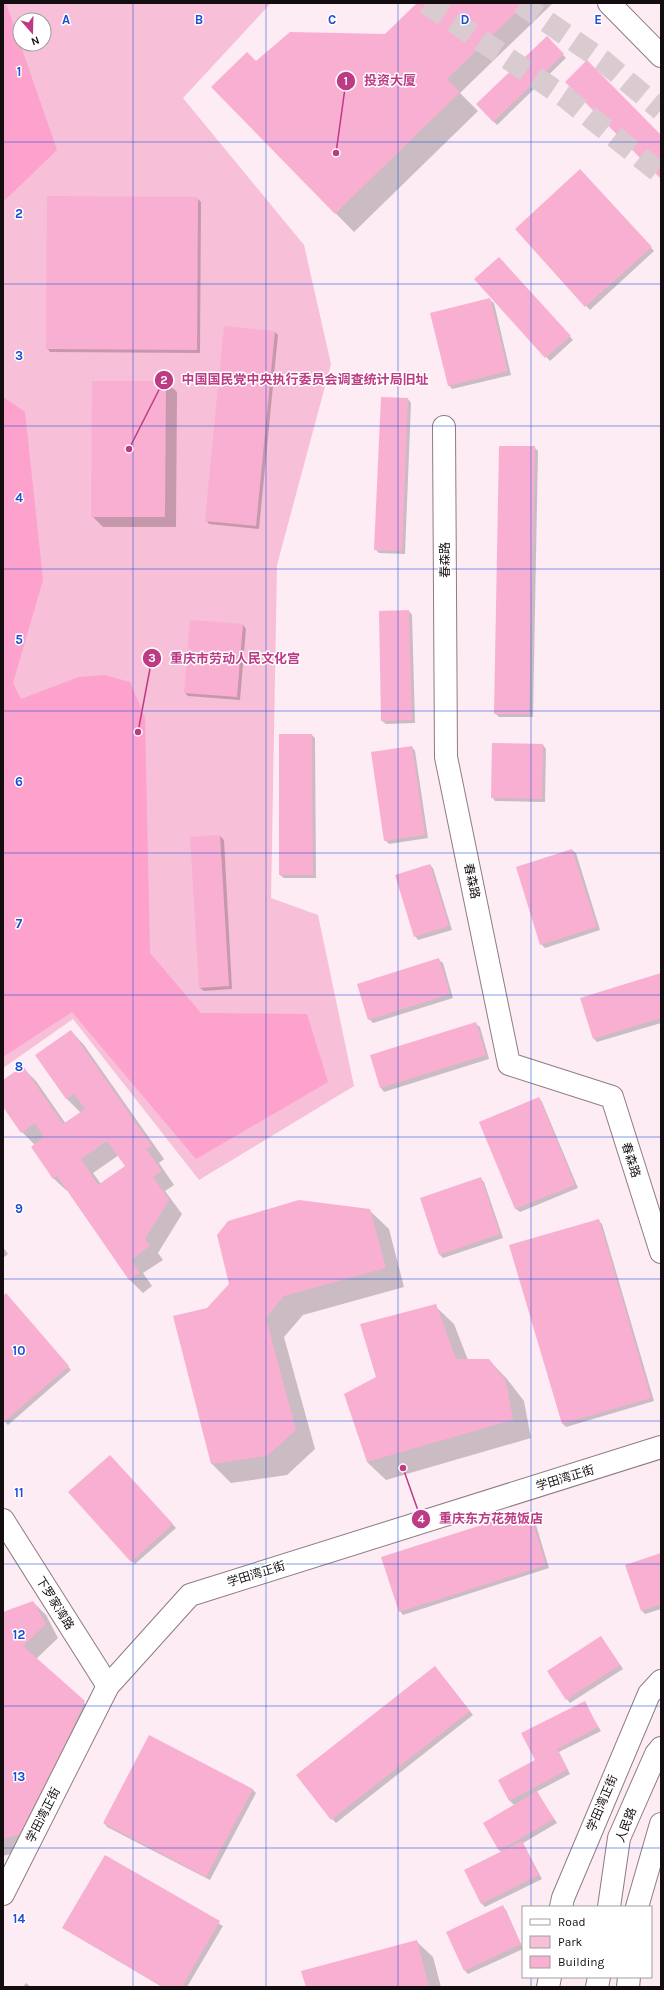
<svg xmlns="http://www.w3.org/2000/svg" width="664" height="1990" font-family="Karla,'Noto Sans SC',sans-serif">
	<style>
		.green { fill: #f7bfd8; fill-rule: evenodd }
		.forest { fill: #fda1cd }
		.shadow { fill: #0003; fill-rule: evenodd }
		.building { fill: #f9afd2; fill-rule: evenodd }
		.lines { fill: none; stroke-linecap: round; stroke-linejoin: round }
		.major-tunnel { stroke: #dacbd1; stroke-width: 22; stroke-dasharray: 22 11; stroke-linecap: butt }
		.minor-casing { stroke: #8e7c84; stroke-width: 24 }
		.major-casing { stroke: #8e7c84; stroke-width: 24 }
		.minor { stroke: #fff; stroke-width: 22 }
		.major { stroke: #fff; stroke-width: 22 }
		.grid { fill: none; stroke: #1d4ed8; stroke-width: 1; stroke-opacity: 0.55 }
		.labels { text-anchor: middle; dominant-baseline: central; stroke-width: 3; stroke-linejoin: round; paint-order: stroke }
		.street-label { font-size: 12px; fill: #140d10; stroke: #fff }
		.grid-label { font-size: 13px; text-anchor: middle; font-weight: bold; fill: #1d4ed8; stroke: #fff; stroke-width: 3; stroke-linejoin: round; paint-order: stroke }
		.leader { fill: none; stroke: #bc3b84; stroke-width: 1.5 }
		.callout-dot { fill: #bc3b84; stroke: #fff; stroke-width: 1.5 }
		.mark-label { font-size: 12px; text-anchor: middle; font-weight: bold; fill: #fff }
		.callout-label { font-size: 13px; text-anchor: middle; font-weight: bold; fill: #bc3b84; stroke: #fff; stroke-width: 3; stroke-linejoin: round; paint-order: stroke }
	</style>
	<rect width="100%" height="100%" fill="#fdecf3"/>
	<path class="green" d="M 3,3 L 271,3 L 183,98 L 304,245 L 331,364 L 277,565 L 271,898 L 318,915 L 354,1086 L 199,1180 L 73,1019 L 3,1068 ZM 20,20 L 44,20 L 44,44 L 20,44 Z"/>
	<path class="forest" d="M 3,3 L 6,3 L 57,150 L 3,202 Z
		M 3,397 L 25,412 L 43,580 L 13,683 L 21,699 L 79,677 L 104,675 L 130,682 L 145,718 L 150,953 L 201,1013 L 307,1014 L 328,1082 L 196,1159 L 72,1012 L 3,1057 Z"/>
	<path class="shadow" d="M 419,3 L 553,3 L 460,93 L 478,111 L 354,232 L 212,87 L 256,63 L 385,35 Z
		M 547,38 L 566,58 L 497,125 L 478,105 Z
		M 580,171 L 654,251 L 590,310 L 516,229 Z
		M 197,198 L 201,202 L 200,353 L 50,352 L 47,348 Z
		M 502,261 L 573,340 L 550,361 L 476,279 Z
		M 490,300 L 494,303 L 511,375 L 452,389 L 449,385 Z
		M 275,332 L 278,335 L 259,529 L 209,524 L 206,520 Z
		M 166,382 L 177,392 L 176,527 L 103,527 L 92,516 Z
		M 408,399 L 411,403 L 405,554 L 379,553 L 376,550 Z
		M 534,447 L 538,451 L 533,717 L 499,717 L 495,713 Z
		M 409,611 L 412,615 L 415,723 L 386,724 L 382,721 Z
		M 243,625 L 246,629 L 240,700 L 188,696 L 185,693 Z
		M 312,735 L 315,738 L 316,878 L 284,878 L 280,875 Z
		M 543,745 L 546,749 L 545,802 L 495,801 L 492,797 Z
		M 412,747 L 415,751 L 428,838 L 389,844 L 385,840 Z
		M 220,836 L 224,840 L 232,989 L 204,991 L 200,988 Z
		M 572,850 L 576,853 L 600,930 L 545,948 L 541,944 Z
		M 430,865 L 433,868 L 452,930 L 418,940 L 415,936 Z
		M 439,960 L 443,963 L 453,998 L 373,1023 L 369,1019 Z
		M 661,974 L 661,1023 L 597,1042 L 594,1039 Z
		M 476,1024 L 480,1027 L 489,1059 L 384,1092 L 381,1088 L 371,1056 Z
		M 71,1031 L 84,1045 L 164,1159 L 159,1163 L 174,1185 L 165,1191 L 182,1214 L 158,1253 L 163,1260 L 143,1273 L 152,1286 L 143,1293 L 130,1280 L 68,1190 L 67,1191 L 53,1178 L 35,1145 L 22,1132 L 3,1106 L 3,1081 L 23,1068 L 36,1081 L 66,1124 L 81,1113 L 67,1099 L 37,1055 ZM 119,1155 L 127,1167 L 101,1184 L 93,1173 Z
		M 539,1098 L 542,1102 L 578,1188 L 520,1212 L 516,1209 L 480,1123 Z
		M 480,1178 L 484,1182 L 503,1238 L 443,1258 L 440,1255 Z
		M 369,1210 L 389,1229 L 404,1287 L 303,1315 L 284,1337 L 315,1449 L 287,1475 L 231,1483 L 212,1464 L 207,1309 L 230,1284 Z
		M 598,1220 L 602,1224 L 654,1401 L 566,1427 L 563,1424 Z
		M 3,1247 L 8,1254 L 3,1258 Z
		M 6,1295 L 71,1370 L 8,1425 L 3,1420 L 3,1297 Z
		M 435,1306 L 454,1324 L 468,1360 L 489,1360 L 507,1379 L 524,1401 L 531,1438 L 386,1480 L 367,1462 L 377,1377 Z
		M 113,1459 L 176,1528 L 135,1564 L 132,1561 Z
		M 529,1511 L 533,1515 L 549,1568 L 403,1615 L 400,1611 Z
		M 661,1555 L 661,1609 L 645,1614 L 642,1611 Z
		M 33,1602 L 46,1615 L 58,1638 L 36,1659 L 97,1715 L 38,1846 L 3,1856 L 3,1613 Z
		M 601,1637 L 623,1669 L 570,1703 L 567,1699 Z
		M 438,1671 L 473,1715 L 336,1823 L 332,1819 Z
		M 584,1703 L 601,1731 L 559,1752 L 570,1774 L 536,1792 L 557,1823 L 523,1843 L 542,1879 L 485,1907 L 482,1904 L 501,1852 L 484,1823 L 515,1806 L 510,1801 L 536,1760 Z
		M 252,1789 L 256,1793 L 210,1880 L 107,1827 L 104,1823 Z
		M 105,1856 L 223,1926 L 187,1987 L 162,1987 L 63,1928 Z
		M 502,1906 L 506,1910 L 523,1949 L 468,1974 L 465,1971 Z
		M 416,1941 L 433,1957 L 441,1987 L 307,1987 Z
		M 26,1983 L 31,1987 L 23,1987 Z"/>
	<path class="building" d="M 417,3 L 526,3 L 447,79 L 460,92 L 335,214 L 211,87 L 247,52 L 256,61 L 290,32 L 385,34 Z
		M 547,36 L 564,54 L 493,122 L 476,104 Z
		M 587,60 L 661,135 L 661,179 L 565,82 Z
		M 580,169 L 652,247 L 585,307 L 515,229 Z
		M 47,196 L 198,197 L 197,350 L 46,349 Z
		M 499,257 L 571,336 L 545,358 L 474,279 Z
		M 490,298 L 508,371 L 448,386 L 430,313 Z
		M 224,326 L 275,331 L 256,526 L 205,521 Z
		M 92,381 L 166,381 L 165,517 L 91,517 Z
		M 381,397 L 408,398 L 402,551 L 374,550 Z
		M 499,446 L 535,446 L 529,714 L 494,714 Z
		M 409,610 L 412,720 L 381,721 L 379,611 Z
		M 190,620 L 243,624 L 237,697 L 184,693 Z
		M 279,734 L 312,734 L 313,875 L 279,875 Z
		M 492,743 L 543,744 L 542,799 L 491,798 Z
		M 412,746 L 425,835 L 384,841 L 371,752 Z
		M 220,835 L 229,986 L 199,988 L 190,837 Z
		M 572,849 L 597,927 L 540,945 L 516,867 Z
		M 430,864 L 449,926 L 414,937 L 395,875 Z
		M 439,958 L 450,994 L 368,1020 L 357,984 Z
		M 661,973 L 661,1018 L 593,1039 L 580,998 Z
		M 476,1022 L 486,1055 L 380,1088 L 370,1055 Z
		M 71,1030 L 152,1146 L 146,1149 L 162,1171 L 153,1177 L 169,1200 L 145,1239 L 150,1246 L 131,1260 L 140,1273 L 129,1280 L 57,1176 L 53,1179 L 31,1147 L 44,1137 L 35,1123 L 21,1133 L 3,1107 L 3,1080 L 23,1066 L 63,1124 L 85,1109 L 74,1094 L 66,1099 L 35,1055 ZM 107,1141 L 125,1166 L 98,1185 L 81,1159 Z
		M 539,1097 L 575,1185 L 515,1209 L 479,1122 Z
		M 481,1177 L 500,1234 L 439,1255 L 420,1198 Z
		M 299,1200 L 370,1209 L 386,1268 L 284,1296 L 266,1318 L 296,1430 L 267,1456 L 211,1464 L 173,1316 L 207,1308 L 229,1284 L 217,1235 L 228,1221 Z
		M 599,1219 L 651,1398 L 562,1424 L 509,1245 Z
		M 6,1293 L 69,1366 L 4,1422 L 3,1296 Z
		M 436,1304 L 456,1359 L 489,1359 L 506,1381 L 513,1420 L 367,1462 L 344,1394 L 376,1377 L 360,1324 Z
		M 110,1455 L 173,1524 L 131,1562 L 68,1492 Z
		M 529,1510 L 546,1565 L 399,1612 L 381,1557 Z
		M 661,1553 L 661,1604 L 641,1611 L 625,1565 Z
		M 33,1601 L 46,1624 L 23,1646 L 85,1701 L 25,1833 L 3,1839 L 3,1612 Z
		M 601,1636 L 620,1665 L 566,1700 L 547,1671 Z
		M 435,1666 L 470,1711 L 331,1820 L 296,1775 Z
		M 585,1701 L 598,1727 L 557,1749 L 567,1770 L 509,1801 L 498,1780 L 535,1760 L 521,1733 Z
		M 149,1735 L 253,1789 L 206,1877 L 103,1823 Z
		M 537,1791 L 554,1819 L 499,1851 L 483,1823 Z
		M 522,1841 L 539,1875 L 481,1904 L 464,1870 Z
		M 105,1855 L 220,1921 L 182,1987 L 163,1987 L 62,1928 Z
		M 503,1905 L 521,1944 L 464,1971 L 446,1932 Z
		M 417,1940 L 429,1987 L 306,1987 L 301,1971 Z"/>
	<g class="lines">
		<path class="major-tunnel" d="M 426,3 L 566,98 L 661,174
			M 520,3 L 602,60 L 661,110"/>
		<defs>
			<path id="minor" d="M 444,427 L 446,757 L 509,1064 L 612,1097 L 661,1252
				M 3,1520 L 108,1686
				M 3,1894 L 108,1686 L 190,1595 L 661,1447
				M 561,1907 L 563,1898 L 649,1694 L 661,1681
				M 548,1987 L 550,1977"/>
			<path id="major" d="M 609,3 L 661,56
				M 609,1907 L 619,1838 L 656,1754 L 661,1748
				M 637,1907 L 661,1824
				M 597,1987 L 599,1977
				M 628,1987 L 629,1977"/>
		</defs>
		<use href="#minor" class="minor-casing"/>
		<use href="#major" class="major-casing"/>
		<use href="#minor" class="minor"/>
		<use href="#major" class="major"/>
	</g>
	<path class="grid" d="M 133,3 L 133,1987M 266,3 L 266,1987M 398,3 L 398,1987M 531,3 L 531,1907M 3,142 L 661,142M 3,284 L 661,284M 3,426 L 661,426M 3,569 L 661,569M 3,711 L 661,711M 3,853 L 661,853M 3,995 L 661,995M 3,1137 L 661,1137M 3,1279 L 661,1279M 3,1421 L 661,1421M 3,1564 L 661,1564M 3,1706 L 661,1706M 3,1848 L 661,1848M 531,1977 L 531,1987"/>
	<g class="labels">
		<g class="street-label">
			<text transform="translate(445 560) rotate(-90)">春森路</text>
			<text transform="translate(472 881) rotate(78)">春森路</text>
			<text transform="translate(631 1160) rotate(72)">春森路</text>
			<text transform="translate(565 1478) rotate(-17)">学田湾正街</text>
			<text transform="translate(256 1574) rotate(-17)">学田湾正街</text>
			<text transform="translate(55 1603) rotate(58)">下罗家湾路</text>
			<text transform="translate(602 1803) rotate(-67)">学田湾正街</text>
			<text transform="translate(43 1815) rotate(-63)">学田湾正街</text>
			<text transform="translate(626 1825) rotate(-69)">人民路</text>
		</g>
	</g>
	<g class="grid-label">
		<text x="66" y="24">A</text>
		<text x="199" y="24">B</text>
		<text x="332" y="24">C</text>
		<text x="465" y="24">D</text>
		<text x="598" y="24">E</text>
		<text x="19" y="76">1</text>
		<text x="19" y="218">2</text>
		<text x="19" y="360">3</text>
		<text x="19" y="502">4</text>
		<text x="19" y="644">5</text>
		<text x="19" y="786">6</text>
		<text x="19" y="928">7</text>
		<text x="19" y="1071">8</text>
		<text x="19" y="1213">9</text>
		<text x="19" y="1355">10</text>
		<text x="19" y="1497">11</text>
		<text x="19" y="1639">12</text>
		<text x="19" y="1781">13</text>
		<text x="19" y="1923">14</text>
	</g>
	<path class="leader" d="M336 153L346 81M129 449L164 380M138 732L152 658M403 1468L421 1519"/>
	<g class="callout-dot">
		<circle cx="336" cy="153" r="4"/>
		<circle cx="129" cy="449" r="4"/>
		<circle cx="138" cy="732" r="4"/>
		<circle cx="403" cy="1468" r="4"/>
		<circle cx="346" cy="81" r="10"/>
		<circle cx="164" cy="380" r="10"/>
		<circle cx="152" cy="658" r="10"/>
		<circle cx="421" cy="1519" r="10"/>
	</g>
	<g class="mark-label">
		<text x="346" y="85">1</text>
		<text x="164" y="384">2</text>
		<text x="152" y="662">3</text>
		<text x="421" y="1523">4</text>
	</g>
	<g class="callout-label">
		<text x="390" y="85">投资大厦</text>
		<text x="305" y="384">中国国民党中央执行委员会调查统计局旧址</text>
		<text x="235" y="663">重庆市劳动人民文化宫</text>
		<text x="491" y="1523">重庆东方花苑饭店</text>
	</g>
	<rect width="664" height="1990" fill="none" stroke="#140d10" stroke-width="8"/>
	<rect x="522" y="1906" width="130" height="72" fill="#ffffff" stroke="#a19e9f"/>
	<rect x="530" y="1919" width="20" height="6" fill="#ffffff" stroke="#a19e9f"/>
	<text x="558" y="1926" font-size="12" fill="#140d10">Road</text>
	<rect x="530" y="1936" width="20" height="12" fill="#f7bfd8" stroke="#a19e9f"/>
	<text x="558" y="1946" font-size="12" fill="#140d10">Park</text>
	<rect x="530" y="1956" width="20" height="12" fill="#f9afd2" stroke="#a19e9f"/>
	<text x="558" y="1966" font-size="12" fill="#140d10">Building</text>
	<g transform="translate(32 32) rotate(160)"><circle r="19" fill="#ffffff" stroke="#a19e9f"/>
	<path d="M0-3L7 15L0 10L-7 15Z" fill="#bc3b84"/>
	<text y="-6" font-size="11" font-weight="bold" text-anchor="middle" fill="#140d10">N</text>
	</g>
</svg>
